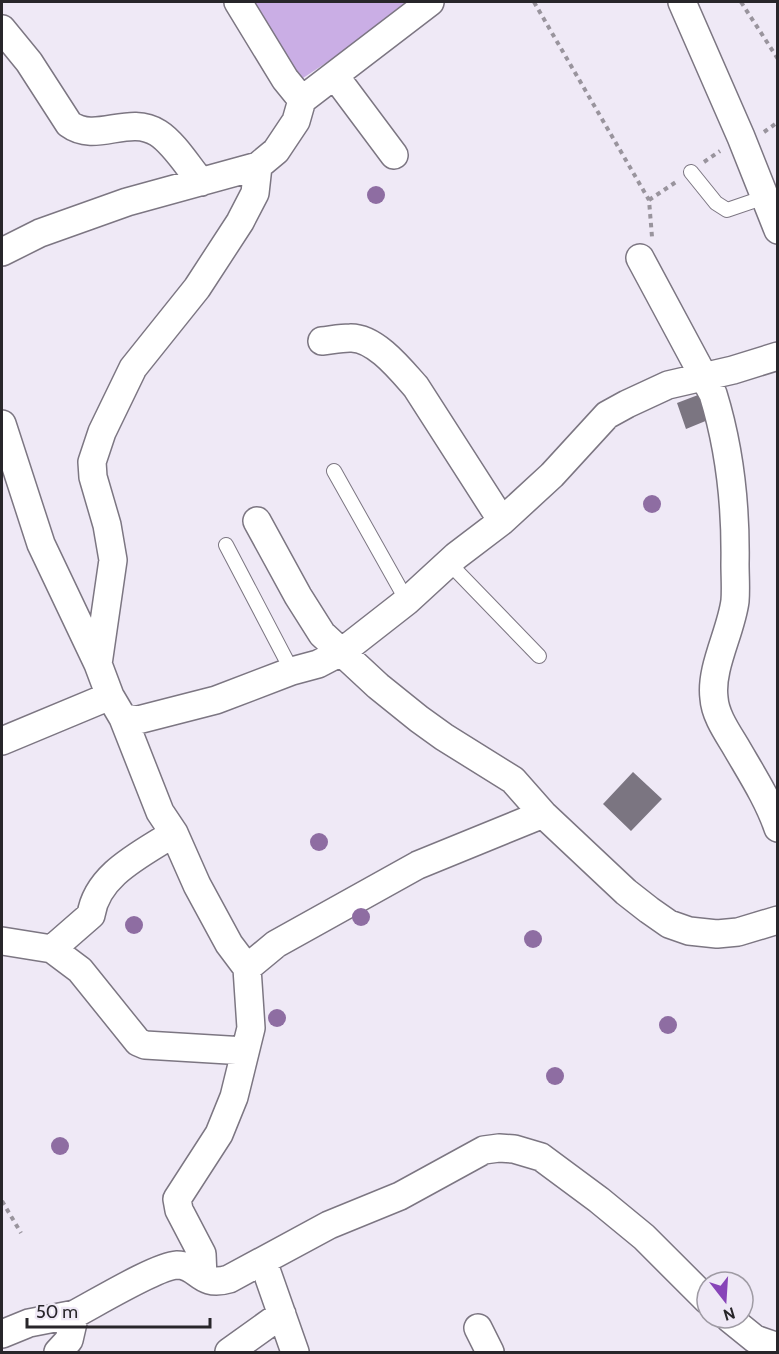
<svg xmlns="http://www.w3.org/2000/svg" width="779" height="1354" font-family="Cabin,sans-serif">
	<style>
		.green { fill: #caaee5 }
		.building { fill: #7b7581 }
		.lines { fill: none; stroke-linecap: round; stroke-linejoin: round }
		.service-casing { stroke: #7c7682; stroke-width: 16 }
		.minor-casing { stroke: #7c7682; stroke-width: 30 }
		.path { stroke: #99949d; stroke-width: 4; stroke-dasharray: 4.5 4.5; stroke-linecap: butt }
		.service { stroke: #fff; stroke-width: 14 }
		.minor { stroke: #fff; stroke-width: 27 }
		.tree { fill: #8e6da2 }
	</style>
	<rect width="100%" height="100%" fill="#efe9f6"/>
	<path class="green" d="M 250,2 L 418,2 L 294,84 Z"/>
	<path class="building" d="M 698,395 L 708,420 L 686,429 L 677,403 Z
		M 633,772 L 662,799 L 631,831 L 603,804 Z"/>
	<g class="lines">
		<defs>
			<path id="service" d="M 691,172 L 716,203 L 727,210 L 765,197
				M 334,471 L 407,601
				M 226,545 L 292,671
				M 449,563 L 539,656"/>
			<path id="minor" d="M 238,2 L 285,79 L 302,100
				M 682,2 L 741,137 L 778,230
				M 2,29 L 29,62 L 69,124 C 96,144 129,114 158,133 C 174,143 189,168 201,182
				M 335,76 L 394,155
				M 2,252 L 40,233 L 127,202 L 258,166 L 276,151 L 296,121 L 302,100 L 430,2
				M 640,258 L 713,394 C 730,449 736,507 735,564 C 735,576 736,589 735,601 C 731,632 710,668 714,698 C 715,715 727,732 736,747 C 751,773 768,799 778,828
				M 322,341 C 331,340 341,338 350,338 C 375,337 401,370 416,387 L 502,521
				M 2,424 L 41,544 L 98,664
				M 257,521 L 298,596 L 322,634 L 378,686 L 419,719 L 444,737 L 513,780 L 543,814 L 626,892 L 649,910 L 669,924 L 689,931 L 717,934 L 738,932 L 778,920
				M 123,718 L 138,720 L 216,700 L 292,671 L 318,664 L 343,651 L 407,601 L 456,556 L 502,521 L 552,475 L 607,415 L 627,404 L 668,385 L 733,370 L 778,356
				M 2,741 L 110,696
				M 2,941 L 52,949 L 91,915 C 97,874 142,854 174,833
				M 52,949 L 80,970 L 138,1042 L 145,1045 L 245,1051
				M 247,968 L 229,944 L 197,885 L 174,833 L 160,812 L 123,718 L 110,696 L 98,664 L 113,560 L 107,525 L 93,477 L 92,462 L 102,432 L 133,368 L 197,288 L 240,222 L 255,193 L 258,166
				M 263,1261 L 295,1352
				M 203,1277 L 202,1254 L 179,1210 L 177,1199 L 219,1134 L 234,1097 L 251,1028 L 247,968 L 276,944 L 418,865 L 543,814
				M 729,1318 L 755,1339 L 778,1347
				M 478,1328 L 490,1352
				M 2,1334 L 29,1323 L 75,1314
				M 58,1352 L 69,1340 L 75,1314 C 96,1303 157,1266 177,1265 C 199,1265 199,1288 229,1279 L 329,1225 L 400,1196 L 484,1150 L 499,1148 L 514,1149 L 541,1157 L 599,1200 L 644,1237 L 707,1300
				M 229,1352 L 282,1314"/>
		</defs>
		<use href="#service" class="service-casing"/>
		<use href="#minor" class="minor-casing"/>
		<path class="path" d="M 534,2 L 649,200 L 652,237
			M 741,2 L 778,59
			M 764,132 L 778,122
			M 704,162 L 720,151
			M 649,200 L 676,182
			M 2,1201 L 21,1233"/>
		<use href="#service" class="service"/>
		<use href="#minor" class="minor"/>
	</g>
	<g class="tree">
		<circle cx="376" cy="195" r="9"/>
		<circle cx="652" cy="504" r="9"/>
		<circle cx="319" cy="842" r="9"/>
		<circle cx="361" cy="917" r="9"/>
		<circle cx="134" cy="925" r="9"/>
		<circle cx="533" cy="939" r="9"/>
		<circle cx="277" cy="1018" r="9"/>
		<circle cx="668" cy="1025" r="9"/>
		<circle cx="555" cy="1076" r="9"/>
		<circle cx="60" cy="1146" r="9"/>
	</g>
	<rect width="779" height="1354" fill="none" stroke="#28262a" stroke-width="6"/>
	<g transform="translate(725 1300) rotate(163)"><circle r="28" fill="#efe9f6" stroke="#9f9ba4" stroke-width="1.5"/>
	<path d="M0-4.5L10 22L0 15L-10 22Z" fill="#8744b8"/>
	<text y="-9" font-size="16" font-weight="bold" text-anchor="middle" fill="#28262a">N</text>
	</g>
	<path d="M27 1318v9h183v-9" fill="none" stroke="#28262a" stroke-width="3"/>
	<text x="36" y="1318" font-size="18" fill="#28262a" stroke="#efe9f6" stroke-width="4.5" paint-order="stroke">50 m</text>
</svg>
